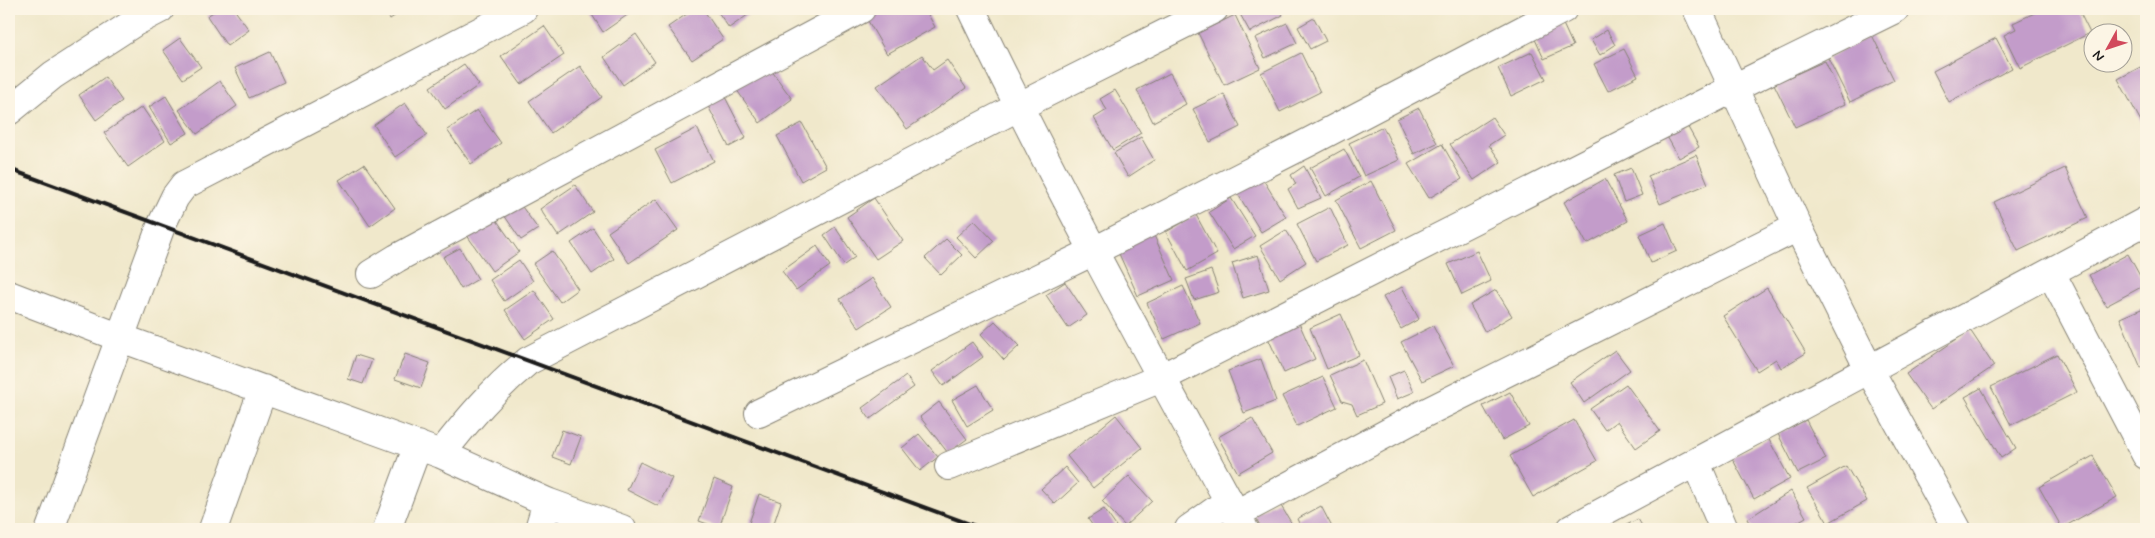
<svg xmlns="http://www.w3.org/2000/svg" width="2155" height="538" font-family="Mynerve,sans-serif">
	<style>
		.building { fill: #c39cca }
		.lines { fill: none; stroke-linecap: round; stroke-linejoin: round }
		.minor-casing { stroke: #868274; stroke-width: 30 }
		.minor { stroke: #fff; stroke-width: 28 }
		.rail { stroke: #1c1c1c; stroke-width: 4 }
	</style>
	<rect width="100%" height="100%" fill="#fcf5e5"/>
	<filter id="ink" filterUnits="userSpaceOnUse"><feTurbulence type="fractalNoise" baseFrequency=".02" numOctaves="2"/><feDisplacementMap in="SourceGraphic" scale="10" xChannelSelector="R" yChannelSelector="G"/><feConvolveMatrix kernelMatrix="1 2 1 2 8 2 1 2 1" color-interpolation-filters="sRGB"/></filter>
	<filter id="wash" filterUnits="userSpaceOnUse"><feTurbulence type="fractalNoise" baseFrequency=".0096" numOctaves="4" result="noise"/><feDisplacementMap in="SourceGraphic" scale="20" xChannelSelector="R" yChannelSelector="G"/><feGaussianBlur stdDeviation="1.12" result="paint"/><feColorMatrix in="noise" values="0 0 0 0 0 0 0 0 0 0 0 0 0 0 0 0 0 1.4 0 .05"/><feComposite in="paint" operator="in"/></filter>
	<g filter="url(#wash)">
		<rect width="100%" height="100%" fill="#f0e8cb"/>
		<g id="blocks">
			<path class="building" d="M 218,9 L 234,9 L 249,30 L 227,46 L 207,16 Z
				M 383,9 L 405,9 L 390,19 Z
				M 591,9 L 636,9 L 603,32 L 589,10 Z
				M 694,9 L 703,9 L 723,39 L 692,60 L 668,27 Z
				M 716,9 L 749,9 L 752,12 L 729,28 Z
				M 874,9 L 925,9 L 935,27 L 887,54 L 864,14 Z
				M 1249,9 L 1279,9 L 1283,15 L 1250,32 L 1240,14 Z
				M 2043,9 L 2078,9 L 2090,33 L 2020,68 L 2004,35 L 2016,29 L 2013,23 Z
				M 1235,15 L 1260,68 L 1224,85 L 1198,33 Z
				M 1314,18 L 1326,41 L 1310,49 L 1298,27 Z
				M 1287,23 L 1297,43 L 1265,58 L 1255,38 Z
				M 1563,24 L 1573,46 L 1544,59 L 1534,37 Z
				M 544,26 L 564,55 L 521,84 L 501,56 Z
				M 1607,30 L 1615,45 L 1600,55 L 1591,40 Z
				M 636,34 L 655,62 L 623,85 L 604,57 Z
				M 1872,35 L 1894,80 L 1850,102 L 1828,58 Z
				M 180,38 L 201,67 L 183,79 L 163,50 Z
				M 1996,38 L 2012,68 L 1949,102 L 1933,71 Z
				M 1624,49 L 1638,76 L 1608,91 L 1594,64 Z
				M 270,52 L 284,82 L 249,98 L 235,68 Z
				M 1532,52 L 1546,79 L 1511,96 L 1498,68 Z
				M 1301,53 L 1320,92 L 1280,112 L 1261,73 Z
				M 922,55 L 933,70 L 947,60 L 966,88 L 907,129 L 877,86 Z
				M 1825,61 L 1845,104 L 1795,127 L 1774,84 Z
				M 766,63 L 792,99 L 760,123 L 734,86 Z
				M 464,64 L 479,85 L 445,109 L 430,87 Z
				M 2146,64 L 2146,123 L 2143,125 L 2118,79 Z
				M 580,66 L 602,97 L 551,133 L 529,101 Z
				M 1170,73 L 1186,104 L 1153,122 L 1137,90 Z
				M 105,77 L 122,101 L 96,120 L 79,95 Z
				M 220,81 L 237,106 L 197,134 L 179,110 Z
				M 1115,90 L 1141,133 L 1113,150 L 1094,118 L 1107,110 L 1100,99 Z
				M 1224,94 L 1240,127 L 1210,142 L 1193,109 Z
				M 724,95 L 746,138 L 729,147 L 707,104 Z
				M 166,96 L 188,133 L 171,143 L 149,107 Z
				M 405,103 L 427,135 L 395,157 L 374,125 Z
				M 142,107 L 165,141 L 128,167 L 104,133 Z
				M 1419,108 L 1437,143 L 1414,154 L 1397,119 Z
				M 477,110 L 501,143 L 471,164 L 447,130 Z
				M 1492,117 L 1504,135 L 1489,145 L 1501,162 L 1474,180 L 1450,144 Z
				M 1685,122 L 1699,147 L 1679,158 L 1665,133 Z
				M 802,123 L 826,167 L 801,181 L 777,136 Z
				M 1383,127 L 1399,160 L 1364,176 L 1349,143 Z
				M 697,128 L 714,161 L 672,183 L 655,150 Z
				M 1141,137 L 1154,160 L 1128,177 L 1114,153 Z
				M 1442,144 L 1462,179 L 1429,198 L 1408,164 Z
				M 1344,149 L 1359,177 L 1326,196 L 1310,168 Z
				M 1696,155 L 1708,184 L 1660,204 L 1648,176 Z
				M 364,164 L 395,208 L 370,226 L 339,180 Z
				M 1304,166 L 1321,198 L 1298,208 L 1288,189 L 1296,184 L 1291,175 Z
				M 1631,168 L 1642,195 L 1624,202 L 1614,175 Z
				M 2065,168 L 2088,218 L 2018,251 L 1994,202 Z
				M 1261,176 L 1286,217 L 1261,232 L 1236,191 Z
				M 1605,179 L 1628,221 L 1587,244 L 1564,202 Z
				M 1371,181 L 1396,230 L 1361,248 L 1336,200 Z
				M 575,185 L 593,212 L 558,236 L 540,209 Z
				M 874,198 L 903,241 L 876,259 L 847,217 Z
				M 1231,198 L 1255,236 L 1233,249 L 1209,212 Z
				M 656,199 L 678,230 L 629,263 L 608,232 Z
				M 520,204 L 538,229 L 521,240 L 504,215 Z
				M 1330,207 L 1348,245 L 1316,261 L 1297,224 Z
				M 493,215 L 519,252 L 492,271 L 466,234 Z
				M 1196,215 L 1217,254 L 1187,271 L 1166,232 Z
				M 974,220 L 994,241 L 976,258 L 956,237 Z
				M 1665,223 L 1677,251 L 1651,263 L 1639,235 Z
				M 835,227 L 855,257 L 844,265 L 824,235 Z
				M 593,228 L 614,259 L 592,274 L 571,243 Z
				M 1286,230 L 1306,262 L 1280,279 L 1260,246 Z
				M 1152,231 L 1174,280 L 1138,296 L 1116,247 Z
				M 946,239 L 962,255 L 941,275 L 925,258 Z
				M 817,246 L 830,266 L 796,290 L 782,271 Z
				M 460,248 L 478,279 L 461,289 L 443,257 Z
				M 552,251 L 578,289 L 560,302 L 533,264 Z
				M 1477,251 L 1491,281 L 1462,295 L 1448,264 Z
				M 2128,254 L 2145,285 L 2106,306 L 2089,275 Z
				M 1258,255 L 1269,290 L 1243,298 L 1232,263 Z
				M 519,260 L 533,281 L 504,301 L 490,280 Z
				M 1211,270 L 1219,292 L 1194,300 L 1186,279 Z
				M 872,278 L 891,307 L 859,328 L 840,299 Z
				M 1065,282 L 1087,315 L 1068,328 L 1046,295 Z
				M 1183,286 L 1200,323 L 1164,339 L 1147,303 Z
				M 1402,287 L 1419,319 L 1401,329 L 1383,297 Z
				M 1767,288 L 1806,353 L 1781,368 L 1776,359 L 1757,371 L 1723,316 Z
				M 534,290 L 554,319 L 525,339 L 505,310 Z
				M 1496,290 L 1512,316 L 1485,332 L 1470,305 Z
				M 2146,307 L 2146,366 L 2141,368 L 2120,318 Z
				M 1341,314 L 1359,355 L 1327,369 L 1310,328 Z
				M 995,321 L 1019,346 L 1004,360 L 981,334 Z
				M 1299,323 L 1315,359 L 1284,373 L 1268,338 Z
				M 1433,326 L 1454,366 L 1422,381 L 1401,342 Z
				M 1970,330 L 1994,366 L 1931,409 L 1906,374 Z
				M 972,342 L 983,357 L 943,386 L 932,371 Z
				M 1615,350 L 1630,370 L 1584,403 L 1570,382 Z
				M 405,354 L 430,363 L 421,388 L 395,379 Z
				M 2057,354 L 2077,392 L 2011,425 L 1991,387 Z
				M 356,355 L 372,360 L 363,384 L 348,379 Z
				M 1261,359 L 1276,401 L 1244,413 L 1228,371 Z
				M 1363,360 L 1382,404 L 1357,415 L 1352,404 L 1342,401 L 1330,375 Z
				M 1404,370 L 1414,392 L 1397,399 L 1388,377 Z
				M 906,376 L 914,387 L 870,419 L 862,408 Z
				M 1323,377 L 1337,407 L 1297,426 L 1282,396 Z
				M 1626,384 L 1660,431 L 1636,448 L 1617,421 L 1605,430 L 1590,409 Z
				M 978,385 L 993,410 L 967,426 L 952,400 Z
				M 1981,388 L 2016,448 L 2001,458 L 1965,397 Z
				M 1510,392 L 1529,426 L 1502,440 L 1483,406 Z
				M 939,402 L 967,439 L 948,453 L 920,417 Z
				M 1116,415 L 1142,448 L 1093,488 L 1067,456 Z
				M 1252,418 L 1272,453 L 1238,473 L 1218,437 Z
				M 1574,420 L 1597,461 L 1533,497 L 1510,456 Z
				M 1806,420 L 1826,459 L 1798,473 L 1778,434 Z
				M 562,430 L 581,437 L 571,464 L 552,457 Z
				M 919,434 L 938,457 L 920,471 L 902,448 Z
				M 1768,438 L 1790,479 L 1754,499 L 1732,458 Z
				M 2093,456 L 2117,497 L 2062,528 L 2039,487 Z
				M 640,462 L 672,478 L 658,506 L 627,490 Z
				M 1846,466 L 1867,501 L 1828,523 L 1807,488 Z
				M 1065,467 L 1078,483 L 1055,504 L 1041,489 Z
				M 1129,476 L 1152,501 L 1125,526 L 1102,501 Z
				M 714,479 L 733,487 L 719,528 L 699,521 Z
				M 1791,491 L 1806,517 L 1785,529 L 1753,529 L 1747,519 Z
				M 759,494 L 781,502 L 772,529 L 747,529 Z
				M 1278,501 L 1295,529 L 1262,529 L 1254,515 Z
				M 1321,506 L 1333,529 L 1302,529 L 1297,519 Z
				M 1104,509 L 1118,529 L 1095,529 L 1088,519 Z
				M 1638,519 L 1644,529 L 1619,529 Z"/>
		</g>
	</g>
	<g filter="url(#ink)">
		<use href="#blocks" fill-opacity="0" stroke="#868274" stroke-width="1"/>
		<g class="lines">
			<defs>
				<path id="minor" d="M 971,9 C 1056,186 1150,357 1244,529
					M 1697,9 L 1798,227 L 1869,369 L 1957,529
					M 9,111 L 53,75 L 135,22 L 160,9
					M 2051,273 L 2146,455
					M 371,274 L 397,258 L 861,9
					M 9,295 L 121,338 L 441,454 L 547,502 L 622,529
					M 759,413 L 1094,251 L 1311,141 L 1563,9
					M 441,454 C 469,418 493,390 528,361 L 1018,107 L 1214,9
					M 1696,463 L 1724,529
					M 949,466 L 1161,378 L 1734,88 L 1895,9
					M 1236,514 L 1423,414 L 1798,227
					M 50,529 L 161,226 L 175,197 L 184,185 L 523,9
					M 213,529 L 263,389
					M 387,529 L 418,445
					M 539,529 L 547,502
					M 1189,529 L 1229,501
					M 1571,529 L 2146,221"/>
			</defs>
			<use href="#minor" class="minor-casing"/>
			<use href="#minor" class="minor"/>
			<path class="rail" d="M 9,169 L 983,529"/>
		</g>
	</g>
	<rect width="2155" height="538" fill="none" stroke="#fcf5e5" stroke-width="30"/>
	<g transform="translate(2108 48) rotate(230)"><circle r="24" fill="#fcf5e5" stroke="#a29e95"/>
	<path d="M0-4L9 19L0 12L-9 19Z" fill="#d1495b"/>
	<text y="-8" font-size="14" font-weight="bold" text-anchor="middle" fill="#1c1c1c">N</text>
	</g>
</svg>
